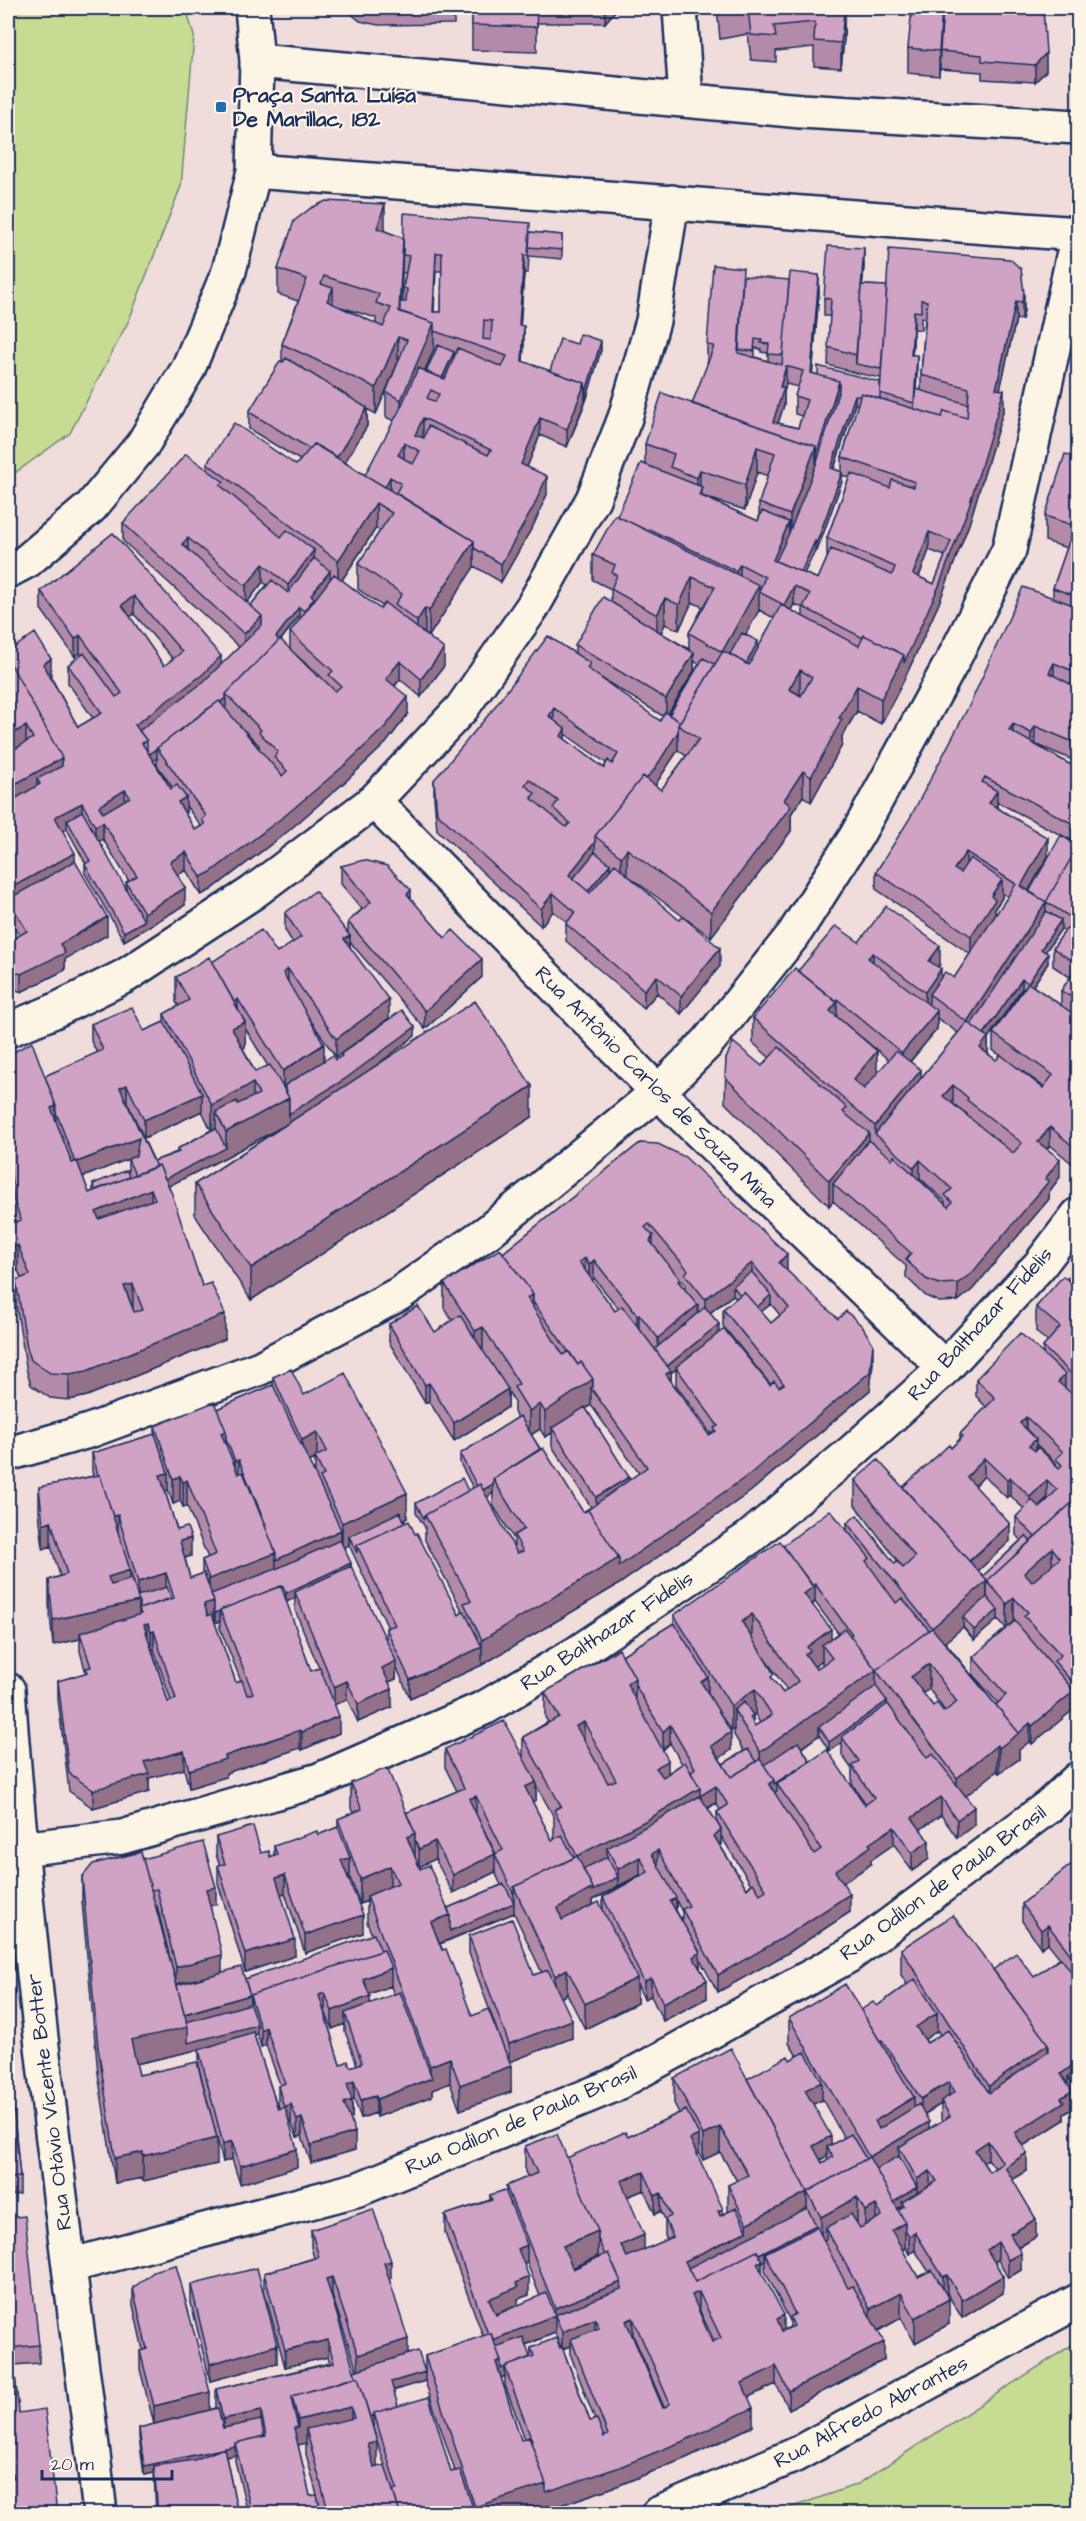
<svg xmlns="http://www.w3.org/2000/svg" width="1086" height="2521" font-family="'Architects Daughter',sans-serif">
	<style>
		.green { fill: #c7dc92; stroke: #718678; stroke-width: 1.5 }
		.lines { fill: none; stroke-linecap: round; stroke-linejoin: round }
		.street-casing { stroke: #1b2f5e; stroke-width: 38 }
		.street { stroke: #fcf5e5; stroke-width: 33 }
		.wall { fill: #b38ba9; stroke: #1b2f5e; stroke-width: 1.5; fill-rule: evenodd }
		.shaded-wall { fill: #927189; stroke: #1b2f5e; stroke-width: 1.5 }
		.building { fill: #d0a2c4; stroke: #1b2f5e; stroke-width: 1.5; fill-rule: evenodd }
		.poi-dot { fill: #1f6fb2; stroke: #fcf5e5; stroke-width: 2 }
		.labels { text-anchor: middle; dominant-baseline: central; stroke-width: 4.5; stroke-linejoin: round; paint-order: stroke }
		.poi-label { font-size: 21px; font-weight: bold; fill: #1b2f5e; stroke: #fcf5e5; text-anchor: start }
		.street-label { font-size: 21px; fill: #1b2f5e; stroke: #fcf5e5 }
	</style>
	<rect width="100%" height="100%" fill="#efdcdb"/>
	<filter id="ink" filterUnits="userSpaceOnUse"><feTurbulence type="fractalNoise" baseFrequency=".0167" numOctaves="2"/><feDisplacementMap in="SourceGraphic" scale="12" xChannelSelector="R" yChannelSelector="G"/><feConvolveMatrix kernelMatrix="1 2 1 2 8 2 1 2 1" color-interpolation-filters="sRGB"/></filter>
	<g filter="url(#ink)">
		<path class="green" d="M 8,8 L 186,8 L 194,36 L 181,186 L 129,320 L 70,433 L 8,478 Z
			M 1078,2341 L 1078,2513 L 776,2513 L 858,2484 Z"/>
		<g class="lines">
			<defs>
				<path id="street" d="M 680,8 L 686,100
					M 257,61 L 801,111 L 1078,127
					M 254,171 L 1078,234
					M 8,571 L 27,561 L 91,507 L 143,444 L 188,369 L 229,271 L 254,171 L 257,61 L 252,8
					M 374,801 L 658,1092 L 945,1368
					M 8,1030 L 52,1012 L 125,976 L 252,893 L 374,801 L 462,708 L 533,606 L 593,499 L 625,418 L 653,321 L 672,202
					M 8,1454 L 89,1431 L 260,1368 L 399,1294 L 489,1231 L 658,1092 L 707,1043 L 794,934 L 857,835 L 953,660 L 1009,550 L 1078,234
					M 8,1690 C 22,1883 44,2075 69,2266 C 79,2349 91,2431 100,2514
					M 20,1849 L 122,1837 L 319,1780 L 486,1707 L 577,1653 L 749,1538 L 853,1451 L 945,1368 L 1039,1266 L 1078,1215
					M 69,2266 L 359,2189 L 612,2086 L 848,1956 L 1049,1806 L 1078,1779
					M 658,2514 L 795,2455 L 1078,2301"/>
			</defs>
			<use href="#street" class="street-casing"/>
			<use href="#street" class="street"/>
		</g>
		<path class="wall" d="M 344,8 L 454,8 L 454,24 L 378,25 L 360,21 Z
			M 472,8 L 616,8 L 616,10 L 605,23 L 537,23 L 537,52 L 472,50 Z
			M 717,8 L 846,8 L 845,18 L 844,18 L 844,38 L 841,68 L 814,66 L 814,47 L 776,51 L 776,62 L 751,60 L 748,34 L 720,39 Z
			M 849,8 L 897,8 L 897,11 L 893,11 Z
			M 1043,8 L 1046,71 L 1035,82 L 982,79 L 982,72 L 940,69 L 940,64 L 939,76 L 908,73 L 908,48 Z
			M 385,229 L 385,231 L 403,238 L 530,232 L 562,235 L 562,259 L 529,256 L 528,273 L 524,273 L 520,326 L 524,344 L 523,362 L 550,371 L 577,344 L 601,350 L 586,401 L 567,447 L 540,435 L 527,467 L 547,494 L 534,524 L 501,582 L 474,566 L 429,636 L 425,634 L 444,666 L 421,697 L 400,679 L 395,686 L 408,714 L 386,743 L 346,781 L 287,832 L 211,890 L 201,895 L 186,870 L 177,875 L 185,905 L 124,941 L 85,873 L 85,864 L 86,864 L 67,829 L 62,831 L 107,935 L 65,959 L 65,970 L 21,992 L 8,986 L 8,942 L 19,935 L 8,917 L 8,652 L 51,677 L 78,727 L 93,718 L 68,683 L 68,665 L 82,655 L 80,653 L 75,657 L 41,609 L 41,591 L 113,533 L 221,665 L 239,647 L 123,541 L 123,523 L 207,470 L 207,463 L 296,465 L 300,460 L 249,429 L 249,412 L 282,361 L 282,344 L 298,301 L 278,294 L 278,269 ZM 436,271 L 442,271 L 441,312 L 434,312 ZM 402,273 L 406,273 L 403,288 L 403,302 L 401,302 ZM 341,307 L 376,318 L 376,324 ZM 434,349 L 436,350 L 426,372 L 425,371 ZM 398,362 L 386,392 L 386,417 L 394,421 L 365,475 L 345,462 L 367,426 L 367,409 L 376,414 ZM 376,528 L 380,531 L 358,564 L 358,589 L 382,606 L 380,609 L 342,580 ZM 263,582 L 267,585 L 250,606 L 247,602 ZM 134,614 L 173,659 L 164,666 L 130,617 ZM 299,616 L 301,618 L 290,632 L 290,650 L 281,640 ZM 290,650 L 319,675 L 318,677 ZM 244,730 L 259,745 L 259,748 ZM 157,758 L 157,765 L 173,788 L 171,789 L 153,760 ZM 186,806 L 201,826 L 195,830 L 186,815 ZM 103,839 L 129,881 L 126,882 L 126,891 L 99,841 Z
			M 864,266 L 862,285 L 887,286 L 1021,269 L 1024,310 L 1022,320 L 1016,319 L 1000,390 L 1004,408 L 969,524 L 939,603 L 904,680 L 881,724 L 857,711 L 842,736 L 842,745 L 811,802 L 803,796 L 791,814 L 791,831 L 711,937 L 627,875 L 720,966 L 681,1014 L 657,993 L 644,1008 L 566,941 L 566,924 L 567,922 L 553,911 L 541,926 L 437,830 L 434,798 L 434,780 L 575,653 L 575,645 L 611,602 L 611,589 L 593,580 L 593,555 L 617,516 L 645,465 L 645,444 L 692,404 L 708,363 L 707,362 L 707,345 L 743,277 L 819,292 L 812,373 L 818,375 L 880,382 L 881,378 L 856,373 L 828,365 L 830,316 L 824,316 L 824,298 ZM 921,317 L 925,318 L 921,375 L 921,390 L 916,389 L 917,373 L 912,355 L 914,329 L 921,330 ZM 755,348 L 761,349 L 761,352 L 768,353 L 768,361 L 755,357 ZM 786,384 L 798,387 L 795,396 L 795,414 L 802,416 L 798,428 L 778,423 L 784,405 L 784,392 ZM 855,404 L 858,405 L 842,457 L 842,472 L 834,469 ZM 757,472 L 768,476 L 759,503 L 759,518 L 758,521 L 702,496 L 745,510 ZM 842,475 L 849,478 L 827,538 L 827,556 L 828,556 L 818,579 L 804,573 L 815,551 L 817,551 L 842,481 ZM 929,550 L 945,556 L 934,584 L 919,577 ZM 692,602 L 703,607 L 689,633 L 689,649 L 661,633 L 665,624 L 679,630 ZM 794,604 L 803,608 L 803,617 L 791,610 ZM 759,610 L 774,618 L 758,649 L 745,635 ZM 694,661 L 699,664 L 669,715 L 668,714 L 694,671 ZM 596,675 L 663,716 L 660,721 ZM 565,734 L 606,763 L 604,768 L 565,739 ZM 678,750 L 686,756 L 661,790 L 655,785 Z
			M 1078,458 L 1078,762 L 1035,744 L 1034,744 L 1078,769 L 1078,839 L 1076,837 L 1073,841 L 997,802 L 997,808 L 1048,856 L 1028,891 L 1029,892 L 1078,845 L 1078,1162 L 1075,1166 L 1050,1145 L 1047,1149 L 1060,1177 L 1049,1192 L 1049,1199 L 972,1290 L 958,1301 L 939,1302 L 926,1296 L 906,1277 L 906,1266 L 833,1201 L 829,1206 L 725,1103 L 726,1059 L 762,1066 L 770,1058 L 753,1043 L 753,1018 L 798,971 L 859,942 L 940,964 L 938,967 L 941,978 L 954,978 L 970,954 L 876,889 L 876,872 L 1053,598 L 1053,588 L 1067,548 L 1045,541 L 1045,516 ZM 1002,893 L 1008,897 L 995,916 L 995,908 L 1002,898 ZM 1061,929 L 1065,931 L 1053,948 L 1053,966 L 1070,977 L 1061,991 L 1061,1005 L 1033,986 L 1048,963 L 1045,952 ZM 1022,988 L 1023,989 L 993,1033 L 993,1050 L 1001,1056 L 996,1060 L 988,1054 L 988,1038 ZM 837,1017 L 889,1060 L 877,1075 L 837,1018 ZM 937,1018 L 958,1033 L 921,1078 L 910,1062 L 937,1029 ZM 1017,1067 L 1044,1087 L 1043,1088 ZM 952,1103 L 967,1114 L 967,1115 ZM 920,1178 L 945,1201 L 945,1204 L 919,1179 Z
			M 341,866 L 411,899 L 445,938 L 482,977 L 425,1029 L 350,942 L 350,947 L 389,1018 L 336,1057 L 306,1014 L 324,1060 L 335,1060 L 341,1057 L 341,1054 L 415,1036 L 365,1073 L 532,1117 L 251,1300 L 195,1215 L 195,1184 L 280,1128 L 226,1157 L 168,1186 L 202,1286 L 225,1339 L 87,1396 L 69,1400 L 50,1398 L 31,1385 L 27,1372 L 16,1305 L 16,1280 L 21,1278 L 18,1270 L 11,1273 L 9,1250 L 9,1225 L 14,1223 L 8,1172 L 8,1055 L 45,1076 L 97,1053 L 91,1041 L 91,1024 L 144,1031 L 164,1022 L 164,1014 L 179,1006 L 176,1002 L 176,977 L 212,962 L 277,953 L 293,943 L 285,930 L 285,913 L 348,933 L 348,922 L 362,909 L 341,884 ZM 245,1028 L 268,1066 L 255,1072 L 243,1048 L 245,1047 ZM 127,1102 L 144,1138 L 202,1111 L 211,1130 L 177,1149 L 177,1152 L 154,1161 L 127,1103 ZM 128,1159 L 128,1174 L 93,1184 L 93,1191 L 89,1193 L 83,1177 Z
			M 640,1143 L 787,1271 L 873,1362 L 870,1390 L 750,1492 L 619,1584 L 482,1665 L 410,1698 L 396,1666 L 396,1679 L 389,1682 L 392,1707 L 358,1722 L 347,1699 L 334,1704 L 339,1733 L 302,1750 L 300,1748 L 264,1760 L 226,1773 L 226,1777 L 189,1788 L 184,1769 L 149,1778 L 149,1792 L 93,1808 L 69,1791 L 58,1699 L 58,1681 L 86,1673 L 80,1651 L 80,1639 L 53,1645 L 49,1605 L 49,1580 L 60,1576 L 51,1546 L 43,1549 L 39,1512 L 39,1487 L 93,1476 L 92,1471 L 92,1453 L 155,1434 L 155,1426 L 217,1409 L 273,1385 L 273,1377 L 304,1395 L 407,1518 L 404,1519 L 405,1523 L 415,1534 L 459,1615 L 463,1612 L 425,1540 L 425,1527 L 416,1513 L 416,1503 L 468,1491 L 473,1488 L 460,1463 L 460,1454 L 517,1418 L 514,1412 L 514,1401 L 508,1391 L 508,1407 L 454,1441 L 429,1401 L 425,1403 L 389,1342 L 389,1324 L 435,1332 L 452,1320 L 444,1308 L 444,1283 L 503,1253 ZM 677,1276 L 685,1284 L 685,1289 L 680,1283 ZM 594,1278 L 619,1309 L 615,1311 L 592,1280 ZM 733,1295 L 736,1298 L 723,1309 L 723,1326 L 770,1384 L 770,1385 L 719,1333 L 710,1313 ZM 771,1304 L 780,1315 L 771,1323 L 761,1312 ZM 676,1369 L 676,1385 L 711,1434 L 709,1435 L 671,1381 L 671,1373 ZM 591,1405 L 639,1473 L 629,1480 L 586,1409 ZM 540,1429 L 545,1437 L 552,1433 L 552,1446 L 591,1507 L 583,1512 L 531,1435 ZM 315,1459 L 315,1474 L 309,1462 ZM 168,1490 L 173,1504 L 180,1501 L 183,1507 L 187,1506 L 208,1558 L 202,1560 L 202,1574 L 190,1578 L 185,1558 L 191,1556 L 177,1530 L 165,1491 ZM 493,1493 L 493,1505 L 514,1539 L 514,1548 L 487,1497 ZM 349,1545 L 388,1628 L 386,1628 L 386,1641 L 351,1567 L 344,1547 ZM 130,1571 L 135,1587 L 130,1580 ZM 295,1598 L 295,1610 L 319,1668 L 311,1671 L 286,1602 ZM 220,1621 L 220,1628 L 241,1681 L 236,1683 L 215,1623 ZM 152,1649 L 154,1649 L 171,1701 L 168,1702 Z
			M 1078,1266 L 1078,1714 L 1074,1709 L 1032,1744 L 1030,1741 L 1019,1750 L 1019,1759 L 999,1773 L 997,1771 L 965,1796 L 974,1825 L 957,1838 L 941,1815 L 921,1829 L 929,1859 L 912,1871 L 894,1844 L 871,1860 L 871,1864 L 843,1883 L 850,1912 L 786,1954 L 718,1992 L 700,1960 L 700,1969 L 707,1998 L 663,2021 L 651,1996 L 644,1999 L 637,1984 L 637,2003 L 585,2029 L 567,1994 L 561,1998 L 572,2038 L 509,2062 L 511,2092 L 460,2110 L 450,2083 L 432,2090 L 432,2096 L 377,2117 L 376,2113 L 361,2118 L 354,2099 L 352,2100 L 352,2118 L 350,2119 L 355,2150 L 311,2163 L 302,2136 L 297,2137 L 291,2122 L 289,2123 L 297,2167 L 240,2184 L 232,2159 L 223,2162 L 199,2068 L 199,2050 L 213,2046 L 136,2064 L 139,2075 L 217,2164 L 143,2181 L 143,2178 L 115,2183 L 98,2073 L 82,1902 L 82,1877 L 143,1859 L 216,1904 L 210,1906 L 222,1972 L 245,1979 L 372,1935 L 367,1922 L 367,1901 L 360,1904 L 349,1875 L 348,1876 L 363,1933 L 305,1953 L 285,1893 L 281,1894 L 295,1956 L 245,1972 L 218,1883 L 218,1865 L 220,1865 L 216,1855 L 216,1837 L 270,1857 L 274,1855 L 274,1846 L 318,1835 L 338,1827 L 338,1819 L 353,1813 L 351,1808 L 351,1783 L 406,1813 L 457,1791 L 445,1767 L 445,1749 L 523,1757 L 523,1737 L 548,1722 L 545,1717 L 545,1692 L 622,1655 L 674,1623 L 674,1615 L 783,1546 L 847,1531 L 847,1523 L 895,1564 L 903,1568 L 855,1505 L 855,1480 L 903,1487 L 951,1448 L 960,1439 L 960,1434 L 986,1407 L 976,1396 L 976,1379 L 1043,1354 L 1043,1347 L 1048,1342 L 1036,1332 L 1036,1307 L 1067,1279 ZM 1036,1444 L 1056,1463 L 1056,1465 L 1036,1449 ZM 984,1476 L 1007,1498 L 1010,1495 L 1024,1509 L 1016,1517 L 1016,1535 L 1021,1540 L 983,1576 L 978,1571 L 1010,1541 L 975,1486 ZM 1047,1498 L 1048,1499 L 1040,1508 L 1039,1507 ZM 815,1602 L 839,1634 L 831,1639 L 813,1606 L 813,1603 ZM 998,1619 L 1006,1628 L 973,1657 L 973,1675 L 998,1703 L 996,1705 L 945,1642 L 963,1627 L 974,1640 ZM 755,1644 L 787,1690 L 783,1693 L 774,1682 ZM 822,1660 L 822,1665 L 816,1669 L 814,1667 ZM 929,1689 L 945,1711 L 944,1712 L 933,1706 L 923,1693 ZM 713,1703 L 731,1731 L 734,1729 L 734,1735 L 744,1751 L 723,1764 L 719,1758 L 731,1750 ZM 755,1714 L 760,1723 L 755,1726 L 753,1723 L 753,1715 ZM 819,1735 L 829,1751 L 842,1742 L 842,1755 L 852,1769 L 852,1784 L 866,1804 L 865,1805 L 810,1761 L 802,1748 ZM 670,1743 L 682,1764 L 668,1773 L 663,1750 ZM 536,1785 L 554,1817 L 554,1836 L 555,1839 L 552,1840 L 532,1801 L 536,1800 ZM 716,1803 L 720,1810 L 717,1812 L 717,1823 L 708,1809 ZM 476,1814 L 496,1854 L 495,1854 ZM 721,1836 L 751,1884 L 747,1889 L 721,1847 ZM 435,1859 L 453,1893 L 495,1872 L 501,1885 L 448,1908 L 419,1866 ZM 640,1875 L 640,1876 L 603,1897 L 603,1909 L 593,1905 L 593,1900 ZM 676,1900 L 682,1912 L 682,1921 L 676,1910 ZM 157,1906 L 174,1975 L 156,1907 ZM 514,1913 L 542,1973 L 534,1975 L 469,1936 L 469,1953 L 507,2058 L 472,2016 L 440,1944 ZM 391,1986 L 394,1995 L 370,2004 L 369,1994 ZM 324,2011 L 325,2011 L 332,2029 L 345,2024 L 345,2031 L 357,2065 L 350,2067 L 340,2065 ZM 257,2034 L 261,2047 L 266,2045 L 280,2085 L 278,2086 L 278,2104 L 279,2108 L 278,2109 L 254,2035 Z
			M 1078,1859 L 1078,2111 L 1072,2101 L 1072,2109 L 1064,2114 L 1064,2120 L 1023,2146 L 1027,2171 L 1012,2180 L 1036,2237 L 1018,2248 L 1021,2270 L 1008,2278 L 998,2260 L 995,2262 L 1003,2293 L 962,2318 L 947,2293 L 946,2294 L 949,2324 L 915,2343 L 901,2318 L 878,2331 L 884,2360 L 789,2409 L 776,2384 L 748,2397 L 753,2426 L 686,2458 L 617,2486 L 534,2514 L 322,2514 L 306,2454 L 306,2443 L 298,2445 L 310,2496 L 321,2514 L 248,2514 L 235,2461 L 235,2455 L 226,2457 L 238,2514 L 156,2514 L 154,2473 L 144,2475 L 139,2437 L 139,2428 L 216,2408 L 216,2389 L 330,2363 L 328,2357 L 285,2367 L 264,2290 L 264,2273 L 314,2258 L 311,2247 L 311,2230 L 391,2278 L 389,2279 L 408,2354 L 425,2372 L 425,2356 L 483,2336 L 445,2233 L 445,2215 L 490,2200 L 490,2195 L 506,2193 L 506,2186 L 528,2177 L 525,2172 L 525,2146 L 567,2158 L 628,2137 L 679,2113 L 674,2103 L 674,2078 L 747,2079 L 790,2060 L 797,2056 L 789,2043 L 789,2018 L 861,2010 L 877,2006 L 907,1984 L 901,1975 L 901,1949 L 993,1970 L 1034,1977 L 1060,1958 L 1048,1943 L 1041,1948 L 1022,1921 L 1022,1904 ZM 937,2030 L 940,2035 L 927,2043 L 925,2039 ZM 822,2099 L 844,2138 L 831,2145 L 813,2104 ZM 941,2104 L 941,2119 L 942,2121 L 929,2129 L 925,2114 ZM 720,2152 L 737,2181 L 728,2185 L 728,2212 L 723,2215 L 697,2154 L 699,2153 L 703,2160 ZM 827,2156 L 827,2160 L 822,2163 L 821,2160 ZM 988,2159 L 995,2168 L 989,2172 L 983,2162 ZM 644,2190 L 655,2214 L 661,2211 L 665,2220 L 665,2236 L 667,2240 L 644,2250 L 627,2197 ZM 905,2247 L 909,2254 L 915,2250 L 929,2272 L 918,2277 L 902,2249 ZM 598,2256 L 599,2258 L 573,2269 L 572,2268 ZM 765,2260 L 765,2271 L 790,2321 L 790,2327 L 784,2330 L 762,2274 L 762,2262 ZM 527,2263 L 540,2296 L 496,2315 L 518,2299 L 529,2295 L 524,2264 ZM 331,2295 L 332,2295 L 357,2371 L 354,2371 ZM 699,2309 L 714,2341 L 712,2342 L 698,2310 ZM 555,2333 L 561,2347 L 531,2348 L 530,2357 L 526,2345 ZM 633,2335 L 664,2407 L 663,2408 L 632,2336 ZM 571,2346 L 571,2356 L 595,2420 L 590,2421 L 563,2349 ZM 505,2376 L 505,2385 L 525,2439 L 521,2440 L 501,2378 ZM 425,2381 L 455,2471 L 451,2472 L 398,2406 L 393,2391 ZM 373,2425 L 374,2425 L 374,2431 L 385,2466 L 374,2467 Z
			M 8,2054 L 20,2177 L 20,2194 L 8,2196 Z
			M 8,2218 L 39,2345 L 39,2363 L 14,2365 L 19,2413 L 57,2514 L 8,2514 Z
			M 191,2285 L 277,2363 L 210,2381 L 191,2303 Z
			M 133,2288 L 210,2410 L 154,2424 L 140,2369 L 140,2351 L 143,2350 L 133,2305 Z"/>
		<path class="shaded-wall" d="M 605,8 L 616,8 L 616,10 L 605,23 Z
			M 942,8 L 944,8 L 940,51 L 939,76 L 939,51 Z
			M 844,12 L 844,38 L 841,68 L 841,43 Z
			M 1046,53 L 1046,71 L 1035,82 L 1035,65 Z
			M 385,204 L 385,229 L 377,254 L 377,228 Z
			M 403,238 L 402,273 L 400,319 L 399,319 Z
			M 864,248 L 864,266 L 856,364 L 856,355 Z
			M 436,253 L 433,326 L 434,323 L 434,349 L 401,425 L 401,400 L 433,312 Z
			M 524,255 L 524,273 L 519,343 L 519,325 Z
			M 819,275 L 819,292 L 811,391 L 811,373 Z
			M 333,288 L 333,313 L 327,301 Z
			M 1024,293 L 1024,310 L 1022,320 L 1022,302 Z
			M 1016,301 L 1016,319 L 996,407 L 996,389 Z
			M 914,311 L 914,329 L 911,372 L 911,355 Z
			M 524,326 L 524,344 L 522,379 L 522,361 Z
			M 398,337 L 398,362 L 376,414 L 376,388 Z
			M 601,341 L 601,350 L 586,401 L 586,392 Z
			M 454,352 L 454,362 L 441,391 L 441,382 Z
			M 917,355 L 917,373 L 915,411 L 914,403 Z
			M 786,366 L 786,384 L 784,392 L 784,405 L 773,439 L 773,422 L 780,387 Z
			M 839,381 L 839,399 L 817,471 L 817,453 Z
			M 585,383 L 585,401 L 567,447 L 567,429 Z
			M 1004,390 L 1004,408 L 969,524 L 939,603 L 904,680 L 881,724 L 881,699 L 939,586 Z
			M 855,395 L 855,404 L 831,477 L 831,468 Z
			M 367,408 L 367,426 L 333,481 L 333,463 Z
			M 423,418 L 423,435 L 417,450 L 415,435 Z
			M 540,418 L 540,435 L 521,482 L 521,464 Z
			M 404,443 L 404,461 L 398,455 Z
			M 816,446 L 816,471 L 790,540 L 790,515 Z
			M 757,447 L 757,472 L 745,510 L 745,485 Z
			M 700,470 L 700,492 L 702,487 L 702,505 L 697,503 L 697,478 Z
			M 842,472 L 842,481 L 817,551 L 817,542 Z
			M 547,476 L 547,494 L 534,524 L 501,582 L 501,564 Z
			M 390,477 L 390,495 L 381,493 Z
			M 376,503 L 376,528 L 338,586 L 338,561 Z
			M 789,522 L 789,540 L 776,570 L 773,560 Z
			M 929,532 L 929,550 L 913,592 L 913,574 Z
			M 188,538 L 188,555 L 182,544 Z
			M 474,541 L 474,567 L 429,636 L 429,611 Z
			M 815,541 L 815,551 L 797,588 L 797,579 Z
			M 314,550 L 314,568 L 288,602 L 288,585 Z
			M 263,564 L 263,582 L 246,604 L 246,586 Z
			M 740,564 L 740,582 L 736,589 L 736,571 Z
			M 330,571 L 330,580 L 304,620 L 304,611 L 311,595 Z
			M 692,577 L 692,602 L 679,630 L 679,605 Z
			M 759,585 L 759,610 L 727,669 L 722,652 Z
			M 794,586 L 794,604 L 784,623 L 784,605 Z
			M 134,596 L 134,614 L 122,623 L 122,605 Z
			M 665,598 L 665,624 L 657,640 L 657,615 Z
			M 299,607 L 299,616 L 276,646 L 276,637 Z
			M 425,608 L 425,634 L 417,646 L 417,621 Z
			M 262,616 L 262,634 L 244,652 L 244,634 Z
			M 80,635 L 80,653 L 75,657 L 75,639 Z
			M 758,641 L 758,651 L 739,685 L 739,676 Z
			M 444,649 L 444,666 L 421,697 L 421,679 Z
			M 694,653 L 694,671 L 666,717 L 666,699 Z
			M 221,656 L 221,673 L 139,740 L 135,725 Z
			M 51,659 L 51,677 L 43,664 Z
			M 400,661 L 400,679 L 386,697 L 386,679 Z
			M 1054,663 L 1054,681 L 1049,673 Z
			M 800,670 L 800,695 L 789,689 Z
			M 857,686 L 857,711 L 842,736 L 842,745 L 811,802 L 811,777 L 839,718 Z
			M 226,697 L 226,707 L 220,712 L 220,703 Z
			M 408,697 L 408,714 L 386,743 L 346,781 L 287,832 L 211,890 L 201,895 L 201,877 Z
			M 554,708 L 554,726 L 549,716 Z
			M 1013,724 L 1013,741 L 1009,730 Z
			M 26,726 L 26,751 L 8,762 L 8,736 Z
			M 1035,726 L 1035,744 L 1031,751 L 1031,733 Z
			M 565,729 L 565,747 L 561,736 Z
			M 678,732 L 678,750 L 654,787 L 598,839 Z
			M 157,749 L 157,758 L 149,764 L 149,754 Z
			M 62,758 L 62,783 L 40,784 L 37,779 L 37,797 L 8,813 L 8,788 Z
			M 803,771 L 803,796 L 791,814 L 791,831 L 711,937 L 711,912 Z
			M 125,790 L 125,808 L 103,822 L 103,839 L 95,844 L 95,826 L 99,806 Z
			M 997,791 L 997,809 L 989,803 Z
			M 186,797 L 186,815 L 178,802 Z
			M 82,803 L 82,820 L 67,820 L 67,829 L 55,835 L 55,817 Z
			M 1076,819 L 1076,837 L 1073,841 L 1073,824 Z
			M 1048,838 L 1048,856 L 1021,904 L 1021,886 Z
			M 595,842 L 595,860 L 573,887 L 569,875 Z
			M 627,849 L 627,874 L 621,882 L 621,857 Z
			M 186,852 L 186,870 L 170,880 L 170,862 Z
			M 966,852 L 966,870 L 954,886 L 954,869 Z
			M 75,853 L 75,870 L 12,905 L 12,887 Z
			M 610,864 L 610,873 L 584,905 L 584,896 Z
			M 1002,880 L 1002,898 L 995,908 L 995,917 L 971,954 L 971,936 L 991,896 Z
			M 185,888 L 185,905 L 124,941 L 124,932 L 144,921 L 144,913 Z
			M 411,890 L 411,907 L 407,894 Z
			M 553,893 L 553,911 L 541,926 L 541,909 Z
			M 1046,902 L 1046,920 L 971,1034 L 967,1022 Z
			M 107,917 L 107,935 L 65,959 L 65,970 L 21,992 L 21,974 L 60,944 Z
			M 1061,920 L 1061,929 L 1041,958 L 1041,949 Z
			M 350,936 L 350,953 L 344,939 Z
			M 940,946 L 940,964 L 929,978 L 929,961 Z
			M 720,948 L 720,966 L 681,1014 L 681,996 Z
			M 873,953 L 873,970 L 868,958 Z
			M 1048,954 L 1048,963 L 1028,993 L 1028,983 Z
			M 482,959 L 482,977 L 425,1029 L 425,1011 Z
			M 288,969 L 288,987 L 283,973 Z
			M 941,969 L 941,987 L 929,994 L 929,1003 L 925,1009 L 925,992 Z
			M 657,976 L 657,993 L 644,1008 L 644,990 Z
			M 1022,979 L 1022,988 L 988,1038 L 988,1055 L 980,1065 L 980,1040 Z
			M 238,999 L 238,1017 L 232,1005 Z
			M 837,999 L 837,1003 L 837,1002 L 837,1028 L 830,1011 Z
			M 389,1000 L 389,1018 L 336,1057 L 336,1039 Z
			M 937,1011 L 937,1029 L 902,1071 L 902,1053 Z
			M 245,1022 L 245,1047 L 232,1054 L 232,1028 Z
			M 415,1027 L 415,1036 L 345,1089 L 289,1123 L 289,1114 Z
			M 324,1044 L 324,1062 L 284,1086 L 284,1088 L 283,1089 L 283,1071 Z
			M 877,1051 L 877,1076 L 853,1105 L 853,1080 Z
			M 921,1070 L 921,1096 L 875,1134 L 875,1126 Z
			M 253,1083 L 253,1108 L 216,1112 L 216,1128 L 212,1130 L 212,1105 Z
			M 127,1085 L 127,1102 L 120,1106 L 120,1088 Z
			M 953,1085 L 953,1103 L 943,1114 L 943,1096 Z
			M 532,1086 L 532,1117 L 251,1300 L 251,1268 Z
			M 202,1094 L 202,1111 L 144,1138 L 144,1120 Z
			M 289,1098 L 289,1123 L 226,1157 L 159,1191 L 151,1189 L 151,1214 L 96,1237 L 96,1212 L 138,1181 L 226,1148 L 226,1132 Z
			M 56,1106 L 56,1131 L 51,1108 Z
			M 1050,1127 L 1050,1145 L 1038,1160 L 1038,1142 Z
			M 869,1133 L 869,1158 L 833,1184 L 833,1201 L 829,1206 L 829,1181 Z
			M 139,1138 L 139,1155 L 75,1180 L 75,1163 Z
			M 1078,1144 L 1078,1162 L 1075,1166 L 1075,1148 Z
			M 1060,1159 L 1060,1177 L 1049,1192 L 1049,1199 L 972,1290 L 958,1301 L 958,1283 L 1045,1179 Z
			M 920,1160 L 920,1178 L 914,1185 L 914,1168 Z
			M 653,1236 L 653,1254 L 650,1241 Z
			M 18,1245 L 18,1270 L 11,1273 L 11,1248 Z
			M 787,1254 L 787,1272 L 779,1263 Z
			M 585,1258 L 585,1276 L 579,1262 Z
			M 594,1260 L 594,1278 L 589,1282 L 589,1265 Z
			M 752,1263 L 752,1281 L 733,1286 L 733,1295 L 705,1316 L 705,1299 Z
			M 133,1284 L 133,1309 L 124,1286 Z
			M 533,1294 L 533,1319 L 527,1298 Z
			M 771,1295 L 771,1304 L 752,1319 L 752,1310 Z
			M 698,1305 L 698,1323 L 658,1356 L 658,1338 Z
			M 225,1314 L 225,1339 L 87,1396 L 69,1400 L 69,1374 Z
			M 639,1314 L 639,1332 L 637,1333 L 637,1315 Z
			M 719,1324 L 719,1333 L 671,1373 L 671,1389 L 664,1369 Z
			M 483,1327 L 483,1352 L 475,1356 L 475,1331 Z
			M 873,1344 L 873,1362 L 870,1390 L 750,1492 L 619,1584 L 482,1665 L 482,1640 Z
			M 1065,1374 L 1065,1392 L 1058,1382 Z
			M 593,1379 L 593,1390 L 591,1388 L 591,1405 L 554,1431 L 552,1428 L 552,1433 L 545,1437 L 545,1412 Z
			M 429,1383 L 429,1401 L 425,1403 L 425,1385 Z
			M 508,1389 L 508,1407 L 454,1441 L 454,1423 Z
			M 540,1404 L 540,1429 L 529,1436 L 529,1411 Z
			M 1026,1417 L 1026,1434 L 1020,1423 Z
			M 226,1431 L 226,1456 L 221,1433 Z
			M 317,1432 L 317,1458 L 302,1465 L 302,1440 Z
			M 1036,1439 L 1036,1457 L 1029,1446 Z
			M 984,1458 L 984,1476 L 967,1495 L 967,1477 Z
			M 239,1460 L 239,1477 L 235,1479 L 235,1461 Z
			M 168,1473 L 168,1490 L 160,1493 L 160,1475 Z
			M 180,1476 L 180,1501 L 173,1504 L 173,1479 Z
			M 629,1477 L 629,1495 L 596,1515 L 596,1497 Z
			M 1010,1477 L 1010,1495 L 1007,1498 L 1007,1480 Z
			M 187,1480 L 187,1506 L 183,1507 L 183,1482 Z
			M 1047,1480 L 1047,1498 L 1030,1515 L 1030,1497 Z
			M 493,1484 L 493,1493 L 480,1502 L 480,1492 Z
			M 407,1493 L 407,1518 L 352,1543 L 349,1536 L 349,1545 L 342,1548 L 342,1523 Z
			M 118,1515 L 118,1533 L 111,1517 Z
			M 51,1521 L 51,1546 L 43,1549 L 43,1524 Z
			M 1010,1524 L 1010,1541 L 966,1582 L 966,1565 Z
			M 341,1530 L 341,1548 L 276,1578 L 276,1560 Z
			M 191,1538 L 191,1556 L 180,1559 L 180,1541 Z
			M 1052,1548 L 1052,1573 L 1024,1599 L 1024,1573 Z
			M 276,1553 L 276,1578 L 214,1602 L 214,1618 L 204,1622 L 204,1604 L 209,1595 L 209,1579 Z
			M 351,1563 L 351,1572 L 295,1592 L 295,1598 L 286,1602 L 286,1593 Z
			M 130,1570 L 130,1595 L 108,1602 L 108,1577 Z
			M 166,1573 L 166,1591 L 138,1599 L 138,1582 Z
			M 987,1581 L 987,1607 L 963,1617 L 963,1627 L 932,1653 L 932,1628 Z
			M 815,1584 L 815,1602 L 813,1603 L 813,1612 L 804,1594 Z
			M 1014,1598 L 1014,1623 L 1007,1629 L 1007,1604 Z
			M 139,1601 L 139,1626 L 80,1633 L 80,1639 L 53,1645 L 53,1620 Z
			M 998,1610 L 998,1619 L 974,1640 L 974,1630 Z
			M 220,1612 L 220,1621 L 215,1623 L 215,1613 Z
			M 752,1614 L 752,1639 L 742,1622 Z
			M 148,1624 L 148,1641 L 144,1625 Z
			M 831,1629 L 831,1654 L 822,1645 L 822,1660 L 810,1670 L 805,1654 L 807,1647 Z
			M 154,1631 L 154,1649 L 151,1650 L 151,1632 Z
			M 482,1647 L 482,1665 L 410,1698 L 410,1680 Z
			M 396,1661 L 396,1679 L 382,1685 L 382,1668 Z
			M 929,1664 L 929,1689 L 911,1702 L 911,1677 Z
			M 876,1670 L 876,1695 L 819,1727 L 819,1735 L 764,1774 L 760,1768 L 760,1752 Z
			M 708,1677 L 708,1695 L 701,1682 Z
			M 635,1678 L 635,1703 L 627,1684 Z
			M 347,1681 L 347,1699 L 334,1705 L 334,1687 Z
			M 392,1689 L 392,1707 L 358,1722 L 358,1704 Z
			M 755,1689 L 755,1714 L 753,1715 L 753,1740 L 734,1710 L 734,1729 L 731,1731 L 731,1706 Z
			M 1074,1691 L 1074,1709 L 1032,1744 L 1032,1726 Z
			M 887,1701 L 887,1710 L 842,1737 L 842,1742 L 829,1751 L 829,1742 Z
			M 339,1716 L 339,1733 L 302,1750 L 302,1732 Z
			M 584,1722 L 584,1747 L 576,1726 Z
			M 1030,1723 L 1030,1741 L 1019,1750 L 1019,1759 L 999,1773 L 999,1748 Z
			M 670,1725 L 670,1743 L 663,1750 L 663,1732 Z
			M 300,1730 L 300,1748 L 226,1773 L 226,1777 L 189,1788 L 189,1770 L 225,1756 Z
			M 731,1732 L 731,1750 L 711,1764 L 711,1746 Z
			M 997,1745 L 997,1771 L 957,1803 L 957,1778 Z
			M 184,1751 L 184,1769 L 149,1778 L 149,1792 L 93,1808 L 93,1790 L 144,1762 Z
			M 668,1760 L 668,1785 L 656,1768 Z
			M 810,1761 L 777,1784 L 777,1791 L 774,1793 L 769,1784 L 774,1780 Z
			M 536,1782 L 536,1800 L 525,1805 L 525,1787 Z
			M 716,1786 L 716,1803 L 647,1845 L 607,1848 L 607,1866 L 581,1880 L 577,1856 L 700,1788 Z
			M 476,1796 L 476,1814 L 469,1817 L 469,1799 Z
			M 941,1797 L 941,1815 L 912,1835 L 912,1818 Z
			M 974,1807 L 974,1825 L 957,1838 L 957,1820 Z
			M 894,1827 L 894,1844 L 871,1860 L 871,1864 L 835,1888 L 835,1871 L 869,1844 Z
			M 721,1829 L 721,1847 L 714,1836 Z
			M 415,1833 L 415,1858 L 407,1837 Z
			M 435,1841 L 435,1859 L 419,1867 L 419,1849 Z
			M 929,1841 L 929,1859 L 912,1871 L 912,1853 Z
			M 658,1850 L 658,1868 L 652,1854 Z
			M 495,1854 L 495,1872 L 453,1893 L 453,1875 Z
			M 640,1857 L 640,1875 L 618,1886 L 618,1869 Z
			M 350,1858 L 350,1875 L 341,1878 L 341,1860 Z
			M 390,1866 L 390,1891 L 367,1896 L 367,1901 L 360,1904 L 360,1879 Z
			M 285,1875 L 285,1893 L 276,1896 L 276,1878 Z
			M 618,1877 L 618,1886 L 593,1900 L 593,1914 L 558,1933 L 558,1908 L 593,1888 Z
			M 216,1887 L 216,1904 L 206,1907 L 206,1889 Z
			M 850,1894 L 850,1912 L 786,1954 L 718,1992 L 718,1975 Z
			M 514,1895 L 514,1913 L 431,1947 L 431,1922 L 450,1915 L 514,1903 Z
			M 676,1898 L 676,1916 L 670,1901 Z
			M 363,1915 L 363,1933 L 305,1953 L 305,1935 Z
			M 1048,1925 L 1048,1943 L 1041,1948 L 1041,1930 Z
			M 295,1939 L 295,1956 L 245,1972 L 245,1954 Z
			M 700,1952 L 700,1970 L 693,1957 Z
			M 222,1955 L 222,1973 L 176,1984 L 176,1967 Z
			M 391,1968 L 391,1986 L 363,1996 L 363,1979 Z
			M 567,1969 L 567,1994 L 555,2001 L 555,1976 Z
			M 637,1978 L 637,2003 L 585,2029 L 585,2004 Z
			M 651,1978 L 651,1996 L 644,1999 L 644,1982 Z
			M 707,1980 L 707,1998 L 663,2021 L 663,2003 Z
			M 325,1993 L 325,2011 L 319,2012 L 319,1995 Z
			M 250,1995 L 250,2013 L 257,2025 L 257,2034 L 188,2052 L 131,2065 L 131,2040 L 182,2015 Z
			M 370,1996 L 370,2014 L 345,2013 L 345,2024 L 332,2029 L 332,2011 Z
			M 937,2013 L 937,2031 L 916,2045 L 916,2027 Z
			M 572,2020 L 572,2038 L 509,2062 L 509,2044 Z
			M 266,2027 L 266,2045 L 261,2047 L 261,2030 Z
			M 1048,2044 L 1048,2070 L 989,2111 L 989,2086 Z
			M 450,2058 L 450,2083 L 432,2090 L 432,2096 L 377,2117 L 377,2099 L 430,2079 L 430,2066 Z
			M 1078,2061 L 1078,2079 L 1068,2077 L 1068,2087 L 1061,2074 Z
			M 511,2066 L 511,2092 L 460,2110 L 460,2085 Z
			M 354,2081 L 354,2099 L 347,2101 L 347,2084 Z
			M 822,2082 L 822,2100 L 805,2108 L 805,2090 Z
			M 949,2082 L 949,2099 L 941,2101 L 941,2104 L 921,2116 L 921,2099 Z
			M 1072,2091 L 1072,2109 L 1064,2114 L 1064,2120 L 1015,2151 L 1015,2133 L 1061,2098 Z
			M 376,2096 L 376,2113 L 361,2118 L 361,2100 Z
			M 914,2097 L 914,2122 L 875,2146 L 875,2121 Z
			M 352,2100 L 352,2118 L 344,2121 L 344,2103 Z
			M 291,2104 L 291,2122 L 284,2124 L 284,2107 Z
			M 302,2118 L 302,2136 L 297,2137 L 297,2120 Z
			M 929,2122 L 929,2147 L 899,2147 L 899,2165 L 873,2180 L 869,2157 Z
			M 720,2127 L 720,2152 L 703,2160 L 703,2135 Z
			M 355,2132 L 355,2150 L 311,2163 L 311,2145 Z
			M 699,2135 L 699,2153 L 690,2157 L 690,2139 Z
			M 831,2136 L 831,2154 L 827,2147 L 827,2156 L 813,2163 L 813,2146 Z
			M 217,2138 L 217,2164 L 143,2181 L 143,2156 Z
			M 232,2141 L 232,2159 L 223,2162 L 223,2144 Z
			M 988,2141 L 988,2159 L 975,2168 L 975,2150 Z
			M 297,2149 L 297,2167 L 240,2184 L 240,2166 Z
			M 143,2152 L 143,2178 L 115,2183 L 115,2158 Z
			M 1027,2153 L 1027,2171 L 1005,2184 L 1005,2167 Z
			M 930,2171 L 930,2188 L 917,2196 L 917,2179 Z
			M 644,2172 L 644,2190 L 621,2199 L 621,2181 Z
			M 917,2187 L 917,2196 L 902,2202 L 902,2206 L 887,2215 L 887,2206 Z
			M 807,2192 L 807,2217 L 688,2277 L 685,2261 L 747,2231 L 747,2224 Z
			M 661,2193 L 661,2211 L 655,2214 L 655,2196 Z
			M 857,2197 L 857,2222 L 831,2237 L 826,2228 L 826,2239 L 821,2243 L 821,2217 Z
			M 876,2205 L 876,2230 L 865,2237 L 865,2211 Z
			M 723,2209 L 723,2226 L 718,2211 Z
			M 1036,2219 L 1036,2237 L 1010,2252 L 1010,2234 Z
			M 905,2222 L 905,2248 L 892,2256 L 892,2231 Z
			M 816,2225 L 816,2234 L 765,2253 L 765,2260 L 762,2262 L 762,2279 L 699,2292 L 699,2309 L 692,2312 L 692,2295 L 755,2256 Z
			M 598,2231 L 598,2256 L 563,2272 L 563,2246 Z
			M 915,2232 L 915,2250 L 909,2254 L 909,2236 Z
			M 644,2235 L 644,2253 L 621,2263 L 621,2245 Z
			M 998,2242 L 998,2260 L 987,2267 L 987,2250 Z
			M 527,2245 L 527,2263 L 518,2267 L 518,2249 Z
			M 1021,2253 L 1021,2270 L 1008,2278 L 1008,2260 Z
			M 391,2261 L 391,2278 L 384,2281 L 384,2263 Z
			M 947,2275 L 947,2293 L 943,2295 L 943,2277 Z
			M 1003,2276 L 1003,2293 L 962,2318 L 962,2300 Z
			M 332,2277 L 332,2295 L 326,2297 L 326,2279 Z
			M 529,2277 L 529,2295 L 518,2299 L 518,2305 L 489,2317 L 489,2299 L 516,2283 Z
			M 621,2282 L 621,2307 L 555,2315 L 555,2308 Z
			M 901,2293 L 901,2318 L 870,2335 L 870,2309 Z
			M 949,2299 L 949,2324 L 915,2343 L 915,2318 Z
			M 555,2315 L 555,2333 L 494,2357 L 491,2341 Z
			M 784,2315 L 784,2333 L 777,2337 L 777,2319 Z
			M 633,2318 L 633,2335 L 626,2339 L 626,2321 Z
			M 595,2319 L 595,2337 L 571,2339 L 571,2346 L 562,2349 L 562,2332 Z
			M 408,2339 L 408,2356 L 358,2373 L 358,2355 Z
			M 328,2340 L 328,2357 L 285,2367 L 285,2350 Z
			M 884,2342 L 884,2360 L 789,2409 L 789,2391 Z
			M 277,2345 L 277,2363 L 210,2381 L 210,2364 Z
			M 501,2361 L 505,2367 L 505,2376 L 501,2378 L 496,2362 Z
			M 776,2366 L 776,2384 L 742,2400 L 742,2383 Z
			M 425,2372 L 425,2381 L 391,2391 L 391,2382 Z
			M 210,2392 L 210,2410 L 154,2424 L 154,2406 Z
			M 351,2407 L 351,2433 L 306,2429 L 306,2443 L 294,2446 L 294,2428 L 298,2427 L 298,2420 Z
			M 753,2408 L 753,2426 L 686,2458 L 617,2486 L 534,2514 L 475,2514 L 475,2507 Z
			M 261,2411 L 261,2429 L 223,2437 L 223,2419 Z
			M 374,2415 L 374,2425 L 365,2427 L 365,2418 Z
			M 377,2442 L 377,2467 L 368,2469 L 368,2444 Z
			M 235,2446 L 235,2455 L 154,2473 L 154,2466 L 154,2473 L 144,2475 L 144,2466 Z"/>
		<path class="building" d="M 472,8 L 536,8 L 537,27 L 472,25 Z
			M 719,8 L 835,8 L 835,13 L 844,12 L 841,43 L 814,41 L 815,22 L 774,26 L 776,37 L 751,35 L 748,9 L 720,14 Z
			M 912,8 L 942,8 L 939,51 L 908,48 Z
			M 943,8 L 1043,8 L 1046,53 L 1035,65 L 982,61 L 982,55 L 940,51 Z
			M 326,201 L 385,204 L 377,228 L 403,238 L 399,311 L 434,323 L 401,400 L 386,392 L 407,340 L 398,337 L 376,388 L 282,344 L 307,279 L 278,269 L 294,221 L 311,208 ZM 324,276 L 379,294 L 376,303 L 391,308 L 383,327 L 327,301 L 333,288 L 321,284 Z
			M 404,213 L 530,223 L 528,256 L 524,255 L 519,325 L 524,326 L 522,361 L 585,383 L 567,429 L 540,418 L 521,464 L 547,476 L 534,506 L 501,564 L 474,548 L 474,541 L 396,493 L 401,483 L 390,477 L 385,487 L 365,475 L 401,407 L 418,368 L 445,379 L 458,348 L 502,367 L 507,356 L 434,331 L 434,323 L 400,312 L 400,302 L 406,302 L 407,289 L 403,288 L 409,256 L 403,255 ZM 436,253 L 442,253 L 441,312 L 433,312 ZM 484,320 L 492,321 L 491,340 L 483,339 ZM 431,390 L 439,394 L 435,402 L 427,398 ZM 423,418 L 491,450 L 488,455 L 428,426 L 424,438 L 415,435 ZM 404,443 L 420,451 L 413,464 L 398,455 Z
			M 530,232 L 562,235 L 562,250 L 529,247 Z
			M 828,246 L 864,248 L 856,355 L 828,347 L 831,299 L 824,298 Z
			M 889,249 L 1010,259 L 1021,269 L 1024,293 L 1022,302 L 1016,301 L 996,389 L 1004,390 L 969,506 L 939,586 L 904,663 L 904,655 L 864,635 L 863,638 L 803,607 L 810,594 L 794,586 L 784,605 L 759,592 L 765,577 L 740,564 L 736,571 L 649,529 L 648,531 L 617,516 L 641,463 L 702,487 L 699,495 L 758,521 L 762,511 L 789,522 L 773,560 L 818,579 L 831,549 L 892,575 L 895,567 L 827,538 L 851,473 L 890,488 L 892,480 L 914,487 L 915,482 L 842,457 L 861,393 L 942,417 L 944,411 L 967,418 L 969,388 L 921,375 L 927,301 L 921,300 L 921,312 L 914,311 L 911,355 L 917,355 L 914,403 L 880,393 ZM 929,532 L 951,541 L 934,584 L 913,574 Z
			M 713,265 L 743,268 L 738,353 L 782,365 L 790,272 L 819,275 L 811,373 L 839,381 L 817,453 L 816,446 L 692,404 L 714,346 L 707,345 ZM 786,366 L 803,371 L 795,396 L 807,400 L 798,428 L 773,422 L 784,387 L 780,387 Z
			M 743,276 L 789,280 L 783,355 L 768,354 L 769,344 L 761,343 L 762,340 L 755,339 L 754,351 L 739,350 Z
			M 861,285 L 887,286 L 881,369 L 856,364 Z
			M 580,334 L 601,341 L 586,392 L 585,383 L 550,371 L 560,339 L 577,344 Z
			M 438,345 L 454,352 L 442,378 L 426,372 Z
			M 286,358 L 367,408 L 337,457 L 314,444 L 310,449 L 249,412 L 280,361 L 283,362 Z
			M 818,366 L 880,382 L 880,399 L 861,393 L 860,396 L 855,395 L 831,468 L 842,472 L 817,542 L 815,541 L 801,572 L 776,561 L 790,531 L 817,462 L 839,390 L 839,381 L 818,375 Z
			M 916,389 L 968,404 L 967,418 L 944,411 L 942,417 L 914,409 Z
			M 662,393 L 816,446 L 790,515 L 759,503 L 775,453 L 757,447 L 745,485 L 700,470 L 697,478 L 670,467 L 674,454 L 645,444 Z
			M 234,423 L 296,465 L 314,444 L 474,541 L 429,611 L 425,608 L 417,621 L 395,604 L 402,594 L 358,564 L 392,513 L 376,503 L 338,561 L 207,463 Z
			M 186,454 L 224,482 L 220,485 L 281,537 L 287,530 L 314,550 L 288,585 L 263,564 L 246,586 L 188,538 L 182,544 L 262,616 L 244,634 L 123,523 Z
			M 1065,454 L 1078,458 L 1078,527 L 1045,516 Z
			M 615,515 L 759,585 L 722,652 L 689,633 L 715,587 L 692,577 L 679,605 L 665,598 L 657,615 L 611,589 L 617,575 L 612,573 L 615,565 L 593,555 Z
			M 113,533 L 221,656 L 202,675 L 135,725 L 147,741 L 142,743 L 171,789 L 177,785 L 186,797 L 178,802 L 195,830 L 205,824 L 202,820 L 206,816 L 157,748 L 219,701 L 282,776 L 287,771 L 274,757 L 278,752 L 259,732 L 261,730 L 226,694 L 280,639 L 318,677 L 319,675 L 335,691 L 341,686 L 329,675 L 333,671 L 290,632 L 334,574 L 380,609 L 385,603 L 444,649 L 421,679 L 400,661 L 386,679 L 408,697 L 386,726 L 346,764 L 287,814 L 211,872 L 201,877 L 186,852 L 170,862 L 185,888 L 144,913 L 126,882 L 137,876 L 103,822 L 95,826 L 82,803 L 55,817 L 75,853 L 12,887 L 16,895 L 75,861 L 107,917 L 60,944 L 65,953 L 21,974 L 8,969 L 8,942 L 27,931 L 8,899 L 8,803 L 40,784 L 37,779 L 62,766 L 62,758 L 8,659 L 8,652 L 35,633 L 51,659 L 43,664 L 78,727 L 102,713 L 68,665 L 84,653 L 116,697 L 122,693 L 80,635 L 75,639 L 41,591 ZM 134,596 L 182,652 L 164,666 L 122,605 ZM 125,790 L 130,797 L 103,813 L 99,806 Z
			M 1072,533 L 1078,535 L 1078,597 L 1053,588 Z
			M 314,558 L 330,571 L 311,595 L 314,598 L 304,611 L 299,607 L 276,637 L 279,640 L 226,694 L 226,697 L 221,702 L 219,701 L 206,710 L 157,748 L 149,754 L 147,750 L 147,741 L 139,731 L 202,683 L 262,625 L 262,616 L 250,606 L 272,580 L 288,593 Z
			M 1023,587 L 1076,606 L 1073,612 L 1078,614 L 1078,673 L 1054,663 L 1049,673 L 1078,688 L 1078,744 L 1035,726 L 1031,733 L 1013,724 L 1009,730 L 1078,769 L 1078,821 L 1076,819 L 1073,824 L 985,777 L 982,782 L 997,791 L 989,803 L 1048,838 L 1021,886 L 1046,902 L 967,1022 L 929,994 L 945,972 L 954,978 L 1016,884 L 966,852 L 954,869 L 960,873 L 970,858 L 1002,880 L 991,896 L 995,900 L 971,936 L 876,872 L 910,818 L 971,702 Z
			M 603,597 L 694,653 L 666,699 L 575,645 Z
			M 781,605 L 859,646 L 864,635 L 904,655 L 881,699 L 857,686 L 839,718 L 842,719 L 811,777 L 803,771 L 784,800 L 791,806 L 711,912 L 627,849 L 621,857 L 595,836 L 643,776 L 661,790 L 699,739 L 678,725 L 723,651 L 749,665 ZM 800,670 L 812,677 L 801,696 L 789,689 Z
			M 742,633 L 758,641 L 746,664 L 730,654 Z
			M 548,636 L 590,663 L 587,668 L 660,721 L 665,712 L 680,722 L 678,725 L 678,732 L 654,770 L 646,779 L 643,776 L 595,836 L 595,842 L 569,875 L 590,893 L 615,864 L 679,920 L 683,917 L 720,948 L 681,996 L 657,976 L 644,990 L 566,924 L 575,912 L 553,893 L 541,909 L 437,813 L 434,780 L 490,713 ZM 554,708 L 618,754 L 612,764 L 608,760 L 604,768 L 561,736 L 565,729 L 549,716 ZM 529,779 L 558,801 L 553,808 L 570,823 L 566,827 L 531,798 L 535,793 L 525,785 Z
			M 703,658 L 715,664 L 680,722 L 669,715 Z
			M 8,659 L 62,758 L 8,788 L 8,753 L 33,738 L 26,726 L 8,736 Z
			M 82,811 L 144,921 L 124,932 L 85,864 L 90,861 L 67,820 Z
			M 1061,835 L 1078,846 L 1046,902 L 1029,892 Z
			M 1078,846 L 1078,922 L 1046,902 Z
			M 595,852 L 610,864 L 588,891 L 573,879 Z
			M 364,860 L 387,866 L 411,890 L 407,894 L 445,938 L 453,930 L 482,959 L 425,1011 L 348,922 L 371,902 L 341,866 Z
			M 315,891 L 350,936 L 344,939 L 389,1000 L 336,1039 L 288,969 L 283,973 L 324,1044 L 283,1071 L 238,999 L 235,1003 L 212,962 L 261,930 L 277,953 L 301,937 L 285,913 Z
			M 886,906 L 940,946 L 929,961 L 941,969 L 925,992 L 873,953 L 868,958 L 937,1011 L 902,1053 L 837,999 L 835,1001 L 798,971 L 836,926 L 859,942 Z
			M 1046,911 L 1061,920 L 1041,949 L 1048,954 L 1028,983 L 1022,979 L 984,1034 L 971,1025 Z
			M 1067,928 L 1078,936 L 1078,965 L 1053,948 Z
			M 209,957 L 245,1022 L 232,1028 L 255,1072 L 270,1065 L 289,1098 L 226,1132 L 216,1112 L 237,1101 L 238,1104 L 259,1094 L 253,1083 L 212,1105 L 164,1014 L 189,1000 L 176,977 Z
			M 1078,965 L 1078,1001 L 1061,991 Z
			M 795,968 L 837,1002 L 830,1011 L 877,1051 L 853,1080 L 864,1089 L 896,1051 L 921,1070 L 875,1126 L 753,1018 Z
			M 1028,983 L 1078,1017 L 1078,1144 L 1075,1148 L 1050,1127 L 1038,1142 L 1060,1159 L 1045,1179 L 1049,1181 L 972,1273 L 958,1283 L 939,1284 L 926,1279 L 906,1260 L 911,1253 L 833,1184 L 869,1140 L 892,1159 L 894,1156 L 948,1207 L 952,1202 L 945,1195 L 952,1189 L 920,1160 L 914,1168 L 875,1134 L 967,1022 L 988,1037 L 980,1048 L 996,1060 L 1001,1055 L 1043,1088 L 1053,1075 L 993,1033 ZM 953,1085 L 968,1098 L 967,1100 L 1022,1143 L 1013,1153 L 943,1096 Z
			M 475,1001 L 532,1086 L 251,1268 L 195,1184 Z
			M 132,1007 L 144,1031 L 164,1022 L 202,1094 L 144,1120 L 127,1085 L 120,1088 L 156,1167 L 135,1175 L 128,1159 L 136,1156 L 139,1138 L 77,1162 L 77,1161 L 75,1162 L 56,1112 L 56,1106 L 45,1076 L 103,1050 L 91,1024 Z
			M 402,1010 L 415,1027 L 345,1079 L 289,1114 L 289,1098 L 286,1092 L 287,1091 L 284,1086 L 333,1055 L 335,1060 L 342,1056 L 341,1054 Z
			M 32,1042 L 56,1106 L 51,1108 L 72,1163 L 77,1161 L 89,1193 L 159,1165 L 172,1194 L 202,1286 L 211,1283 L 225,1314 L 87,1371 L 69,1374 L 50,1373 L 31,1360 L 27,1347 L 16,1280 L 30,1275 L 18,1245 L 11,1248 L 9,1225 L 21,1220 L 14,1201 L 8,1146 L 8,1075 L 9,1074 L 8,1069 L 8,1055 ZM 151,1189 L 155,1199 L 99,1219 L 96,1212 ZM 133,1284 L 143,1310 L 134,1312 L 124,1286 Z
			M 733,1042 L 762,1066 L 779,1047 L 847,1108 L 843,1112 L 869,1133 L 829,1181 L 725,1077 L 726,1059 Z
			M 216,1128 L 226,1148 L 165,1179 L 159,1165 L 156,1167 L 154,1161 L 179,1152 L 177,1149 Z
			M 640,1143 L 658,1144 L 685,1157 L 787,1254 L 779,1263 L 838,1319 L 846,1311 L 862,1326 L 873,1344 L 870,1372 L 750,1474 L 619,1566 L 619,1558 L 588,1510 L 585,1512 L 647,1467 L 591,1388 L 593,1387 L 593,1379 L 581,1362 L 578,1365 L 533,1302 L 533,1294 L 503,1253 ZM 649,1224 L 688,1270 L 685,1274 L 705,1299 L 752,1263 L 789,1308 L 771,1323 L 744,1292 L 723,1309 L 784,1384 L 779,1387 L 774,1381 L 770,1385 L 724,1329 L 676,1367 L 718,1426 L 714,1428 L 716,1431 L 709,1435 L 666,1374 L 671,1371 L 651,1344 L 622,1306 L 615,1311 L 579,1262 L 585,1258 L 589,1265 L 594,1260 L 637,1315 L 639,1314 L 658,1338 L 698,1305 L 678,1281 L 680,1279 L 650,1241 L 653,1236 L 645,1227 Z
			M 127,1170 L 129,1177 L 95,1190 L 93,1184 Z
			M 500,1249 L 533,1294 L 527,1298 L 563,1355 L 569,1351 L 578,1365 L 581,1362 L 593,1379 L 545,1412 L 540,1404 L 529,1411 L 514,1387 L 519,1384 L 483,1327 L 475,1331 L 444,1283 Z
			M 1078,1266 L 1078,1289 L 1067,1279 Z
			M 752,1272 L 771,1295 L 757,1307 L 744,1292 L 740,1295 L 733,1286 Z
			M 1063,1276 L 1078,1289 L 1078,1380 L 1043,1347 L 1060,1327 L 1036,1307 Z
			M 418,1306 L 435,1332 L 460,1315 L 508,1389 L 454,1423 L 429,1383 L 425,1385 L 389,1324 Z
			M 705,1307 L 719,1324 L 667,1366 L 655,1349 Z
			M 1020,1333 L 1065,1374 L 1058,1382 L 1078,1399 L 1078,1497 L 1035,1537 L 1016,1517 L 1032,1500 L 1040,1508 L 1057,1490 L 1047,1480 L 1030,1497 L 1010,1477 L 1007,1480 L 984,1458 L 967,1477 L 1010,1524 L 969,1561 L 903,1487 L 949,1445 L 951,1448 L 963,1436 L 960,1434 L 995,1398 L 976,1379 ZM 1026,1417 L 1063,1452 L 1056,1459 L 1062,1465 L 1059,1468 L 1038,1447 L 1035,1451 L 1029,1446 L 1036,1439 L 1020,1423 Z
			M 291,1369 L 304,1395 L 345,1373 L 407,1493 L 342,1523 L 320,1477 L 324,1475 L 315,1457 L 327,1451 L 317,1432 L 302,1440 L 273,1377 Z
			M 273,1385 L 341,1530 L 276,1560 L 276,1553 L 265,1526 L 266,1525 L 239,1460 L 235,1461 L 226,1439 L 226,1431 L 217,1409 Z
			M 214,1402 L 226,1431 L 221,1433 L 238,1474 L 243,1472 L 276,1553 L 209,1579 L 202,1560 L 216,1554 L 187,1480 L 183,1482 L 180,1476 L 173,1479 L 155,1426 Z
			M 585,1407 L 629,1477 L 596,1497 L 552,1428 Z
			M 520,1416 L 540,1449 L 493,1479 L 493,1484 L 483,1490 L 480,1484 L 477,1486 L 460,1454 Z
			M 155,1434 L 168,1473 L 160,1475 L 177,1530 L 187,1527 L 191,1538 L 180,1541 L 190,1578 L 204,1573 L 214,1601 L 204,1604 L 208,1616 L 212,1614 L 236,1683 L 242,1680 L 247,1695 L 253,1693 L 220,1610 L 281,1586 L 311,1671 L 320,1668 L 339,1716 L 302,1732 L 300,1730 L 264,1742 L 225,1756 L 226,1759 L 189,1770 L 184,1751 L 144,1762 L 149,1774 L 93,1790 L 69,1773 L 58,1681 L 88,1672 L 86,1668 L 91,1667 L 80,1633 L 141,1614 L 139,1609 L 174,1598 L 166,1573 L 138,1582 L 118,1515 L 113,1516 L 100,1475 L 98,1475 L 92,1453 ZM 148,1624 L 151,1632 L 154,1631 L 176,1699 L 168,1702 L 144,1625 Z
			M 543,1448 L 583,1512 L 588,1510 L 619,1558 L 482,1640 L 464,1603 L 471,1601 L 425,1515 L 480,1484 L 517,1553 L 523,1551 L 514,1535 L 524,1529 L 493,1479 Z
			M 878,1460 L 987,1581 L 932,1628 L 847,1523 L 857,1515 L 895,1564 L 897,1561 L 903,1568 L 915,1557 L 855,1480 Z
			M 100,1475 L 130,1570 L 108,1577 L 111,1585 L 132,1579 L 139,1601 L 53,1620 L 49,1580 L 67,1574 L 51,1521 L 43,1524 L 39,1487 Z
			M 462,1478 L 468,1491 L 425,1515 L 424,1519 L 416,1503 Z
			M 1078,1497 L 1078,1689 L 1054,1661 L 1061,1655 L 1024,1616 L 1028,1612 L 1014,1598 L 1007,1604 L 987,1581 ZM 1052,1548 L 1060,1558 L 1032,1582 L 1024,1573 Z
			M 830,1510 L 870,1558 L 866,1561 L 896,1603 L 902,1598 L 929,1630 L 876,1670 L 850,1635 L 852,1634 L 815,1584 L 813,1586 L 783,1546 Z
			M 400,1512 L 405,1523 L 357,1545 L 357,1553 L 349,1536 Z
			M 409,1521 L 415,1534 L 417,1533 L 459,1615 L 464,1611 L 482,1647 L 410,1680 L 386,1628 L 395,1625 L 357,1545 Z
			M 1026,1536 L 1031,1541 L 987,1581 L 987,1597 L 987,1581 L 983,1576 Z
			M 340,1540 L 351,1563 L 286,1593 L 283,1586 L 281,1587 L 281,1586 L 220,1610 L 220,1611 L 215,1613 L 214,1609 L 214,1601 L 211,1594 L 276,1569 Z
			M 780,1541 L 813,1587 L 804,1594 L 831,1629 L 807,1647 L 810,1651 L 805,1654 L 816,1669 L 832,1658 L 822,1645 L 845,1629 L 876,1670 L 932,1628 L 1019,1733 L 999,1748 L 997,1745 L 957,1778 L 876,1670 L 760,1752 L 734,1710 L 744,1702 L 753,1715 L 750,1717 L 755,1726 L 772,1715 L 755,1689 L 731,1706 L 674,1615 ZM 752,1614 L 798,1681 L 783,1693 L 771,1677 L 774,1674 L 742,1622 ZM 929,1664 L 957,1702 L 944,1712 L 937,1703 L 933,1706 L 911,1677 Z
			M 351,1566 L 396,1661 L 382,1668 L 392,1689 L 358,1704 L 347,1681 L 334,1687 L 295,1592 Z
			M 167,1587 L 171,1598 L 139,1609 L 139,1601 L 137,1596 Z
			M 987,1597 L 998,1610 L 974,1630 L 963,1617 Z
			M 1015,1621 L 1074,1691 L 1032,1726 L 1030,1723 L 1019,1733 L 996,1705 L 1006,1695 L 973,1657 Z
			M 674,1623 L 708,1677 L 701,1682 L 731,1732 L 711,1746 L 731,1777 L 760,1759 L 774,1780 L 769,1784 L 814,1854 L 821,1849 L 777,1784 L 827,1750 L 865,1805 L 874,1798 L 852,1766 L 859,1761 L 842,1737 L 888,1704 L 927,1758 L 933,1754 L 974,1807 L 957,1820 L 941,1797 L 912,1818 L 929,1841 L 912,1853 L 894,1827 L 869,1844 L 871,1846 L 835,1871 L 850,1894 L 786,1936 L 718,1975 L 682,1909 L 689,1906 L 658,1850 L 652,1854 L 676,1898 L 670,1901 L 700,1952 L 693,1957 L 707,1980 L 663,2003 L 651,1978 L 644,1982 L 603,1897 L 648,1872 L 640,1857 L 618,1869 L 607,1848 L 700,1796 L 700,1788 L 691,1773 L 695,1768 L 670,1725 L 663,1732 L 635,1685 L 635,1678 L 622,1655 ZM 716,1786 L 728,1805 L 717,1812 L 766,1890 L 760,1894 L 753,1883 L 747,1889 L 714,1836 L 721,1829 L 700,1796 Z
			M 619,1649 L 635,1678 L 627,1684 L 668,1760 L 656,1768 L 663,1777 L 685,1762 L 700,1788 L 647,1820 L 577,1856 L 554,1810 L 561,1806 L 523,1737 L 559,1717 L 545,1692 ZM 584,1722 L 616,1780 L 608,1783 L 576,1726 Z
			M 876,1686 L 887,1701 L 829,1742 L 819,1727 Z
			M 504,1721 L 536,1782 L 525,1787 L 552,1840 L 562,1835 L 574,1858 L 514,1887 L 514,1895 L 495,1854 L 453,1875 L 435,1841 L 419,1849 L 415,1840 L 415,1833 L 406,1813 L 464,1788 L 445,1749 ZM 476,1796 L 503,1850 L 495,1854 L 469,1799 Z
			M 798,1742 L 810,1761 L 774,1784 L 774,1780 L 764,1765 Z
			M 748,1749 L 756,1762 L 731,1777 L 723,1764 Z
			M 387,1768 L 415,1833 L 407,1837 L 420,1869 L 429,1865 L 450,1915 L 431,1922 L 442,1950 L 446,1949 L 472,2016 L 488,2009 L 511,2066 L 460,2085 L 450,2058 L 430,2066 L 367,1896 L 398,1883 L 390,1866 L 360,1879 L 338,1819 L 362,1809 L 351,1783 Z
			M 253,1826 L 261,1853 L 269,1851 L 270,1857 L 277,1854 L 274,1846 L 317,1831 L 318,1835 L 338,1827 L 350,1858 L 341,1860 L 363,1915 L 305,1935 L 285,1875 L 276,1878 L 295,1939 L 245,1954 L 218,1865 L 225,1864 L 216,1837 Z
			M 203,1842 L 216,1887 L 206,1889 L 222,1955 L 176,1967 L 157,1889 L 151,1890 L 143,1859 Z
			M 141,1852 L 188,2027 L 131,2040 L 139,2075 L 197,2062 L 217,2138 L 143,2156 L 143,2152 L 115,2158 L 98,2047 L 82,1877 L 93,1864 Z
			M 577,1856 L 593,1888 L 558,1908 L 562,1920 L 599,1902 L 637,1978 L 585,2004 L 567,1969 L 555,1976 L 514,1887 Z
			M 607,1857 L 618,1877 L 593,1891 L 593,1888 L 583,1869 Z
			M 1078,1859 L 1078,1964 L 1048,1925 L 1041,1930 L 1022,1904 Z
			M 504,1884 L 514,1903 L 450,1931 L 450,1915 L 448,1908 Z
			M 953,1915 L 1048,2044 L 989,2086 L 901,1949 Z
			M 512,1919 L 534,1975 L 548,1970 L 572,2020 L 509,2044 L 469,1936 Z
			M 374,1934 L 381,1951 L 250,1995 L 250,2004 L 250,1995 L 245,1979 Z
			M 384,1950 L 391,1968 L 363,1979 L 370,1996 L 332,2011 L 325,1993 L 319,1995 L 340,2065 L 348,2061 L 350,2067 L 362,2063 L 345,2013 L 400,1992 L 432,2078 L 377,2099 L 376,2096 L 361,2100 L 354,2081 L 347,2084 L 352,2100 L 344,2103 L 355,2132 L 311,2145 L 302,2118 L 297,2120 L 291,2104 L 284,2107 L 278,2086 L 285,2083 L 266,2027 L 261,2030 L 250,1995 Z
			M 1016,1953 L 1034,1977 L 1061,1958 L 1078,1981 L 1078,2061 L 1061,2074 L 1072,2091 L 1061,2098 L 1064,2102 L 1015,2133 L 1027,2153 L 1005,2167 L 1036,2219 L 1010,2234 L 1021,2253 L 1008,2260 L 998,2242 L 987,2250 L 1003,2276 L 962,2300 L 947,2275 L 943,2277 L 915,2232 L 909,2236 L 905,2229 L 905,2222 L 898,2210 L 904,2206 L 902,2202 L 937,2181 L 930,2171 L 917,2179 L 899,2147 L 950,2116 L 941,2101 L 955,2092 L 949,2082 L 921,2099 L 882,2040 L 880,2041 L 861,2010 L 873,2002 L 877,2006 L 915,1979 L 937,2013 L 916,2027 L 927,2043 L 948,2030 L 989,2093 L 1048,2052 L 1048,2044 L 993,1970 ZM 988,2141 L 1003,2163 L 989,2172 L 975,2150 Z
			M 241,1967 L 250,1995 L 184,2014 L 177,1985 Z
			M 845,1984 L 914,2097 L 875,2121 L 879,2129 L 919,2104 L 929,2122 L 869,2157 L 789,2018 Z
			M 250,2004 L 257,2025 L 188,2043 L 188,2027 L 186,2022 Z
			M 253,2032 L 278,2109 L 285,2107 L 297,2149 L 240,2166 L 232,2141 L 223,2144 L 199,2050 Z
			M 731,2048 L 807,2192 L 747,2224 L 728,2185 L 748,2175 L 720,2127 L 703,2135 L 674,2078 Z
			M 805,2052 L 822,2082 L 805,2090 L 831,2136 L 813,2146 L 822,2163 L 833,2157 L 827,2147 L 851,2134 L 866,2159 L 807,2192 L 807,2199 L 807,2192 L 747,2079 L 788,2056 L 790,2060 Z
			M 8,2054 L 20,2177 L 8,2178 Z
			M 1078,2070 L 1078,2093 L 1068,2077 Z
			M 686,2110 L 699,2135 L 690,2139 L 723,2209 L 718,2211 L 720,2216 L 736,2208 L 747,2231 L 685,2261 L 695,2282 L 757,2251 L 762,2261 L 757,2263 L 784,2315 L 777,2319 L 782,2331 L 794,2326 L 790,2317 L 795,2314 L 765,2253 L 817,2227 L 848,2288 L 853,2286 L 884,2342 L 789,2391 L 776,2366 L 742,2383 L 753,2408 L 686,2440 L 617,2468 L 546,2492 L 546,2484 L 531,2442 L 532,2441 L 505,2367 L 534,2356 L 531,2348 L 556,2338 L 560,2348 L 562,2347 L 590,2421 L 597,2419 L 604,2437 L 608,2435 L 571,2339 L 599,2328 L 595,2319 L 562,2332 L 555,2315 L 621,2289 L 621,2282 L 608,2253 L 605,2255 L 598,2239 L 598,2231 L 567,2158 L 625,2132 L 628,2137 ZM 644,2172 L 655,2196 L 661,2193 L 671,2216 L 665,2219 L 673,2237 L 627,2257 L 621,2245 L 644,2235 L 621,2181 ZM 699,2292 L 721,2338 L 712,2342 L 692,2295 ZM 633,2318 L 670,2404 L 663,2408 L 626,2321 Z
			M 557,2134 L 598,2231 L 563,2246 L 573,2269 L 608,2253 L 621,2282 L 555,2308 L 506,2186 L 537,2173 L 525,2146 Z
			M 899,2156 L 917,2187 L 894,2202 L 876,2169 Z
			M 869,2157 L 905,2222 L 892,2231 L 918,2277 L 932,2270 L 949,2299 L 915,2318 L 901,2293 L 870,2309 L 826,2228 L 851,2214 L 860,2228 L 882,2216 L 876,2205 L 865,2211 L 857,2197 L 821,2217 L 807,2192 Z
			M 505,2190 L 527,2245 L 518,2249 L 529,2277 L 516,2283 L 518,2287 L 489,2299 L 496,2315 L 546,2293 L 555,2315 L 493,2340 L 491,2333 L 488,2334 L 445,2215 L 492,2200 L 490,2195 Z
			M 807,2208 L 816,2225 L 759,2254 L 757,2251 L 695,2282 L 688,2268 Z
			M 373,2209 L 391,2261 L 384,2263 L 408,2339 L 358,2355 L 332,2277 L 326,2279 L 356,2377 L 292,2396 L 292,2403 L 298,2427 L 294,2428 L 310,2496 L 317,2495 L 321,2514 L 252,2514 L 235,2443 L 266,2436 L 261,2411 L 223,2419 L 216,2389 L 334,2363 L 328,2340 L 285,2350 L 264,2273 L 319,2257 L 311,2230 Z
			M 25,2216 L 39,2345 L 9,2348 L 11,2361 L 13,2361 L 19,2413 L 45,2409 L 57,2514 L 8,2514 L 8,2478 L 14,2478 L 13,2473 L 8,2473 L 8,2218 Z
			M 176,2265 L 210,2392 L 154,2406 L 140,2351 L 147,2349 L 133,2288 L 156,2270 Z
			M 257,2268 L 277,2345 L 210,2364 L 191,2285 Z
			M 491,2333 L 501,2361 L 496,2362 L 521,2440 L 529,2437 L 546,2484 L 475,2507 L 425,2356 Z
			M 523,2337 L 530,2357 L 501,2369 L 501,2361 L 496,2347 Z
			M 418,2351 L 425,2372 L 391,2382 L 398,2406 L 374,2413 L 374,2415 L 370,2417 L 358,2377 L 356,2377 L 354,2371 Z
			M 358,2377 L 377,2442 L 368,2444 L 374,2468 L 385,2465 L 400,2514 L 370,2514 L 370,2513 L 329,2514 L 306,2429 L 354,2418 L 351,2407 L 298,2420 L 292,2396 Z
			M 429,2397 L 451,2472 L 460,2470 L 475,2514 L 400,2514 L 393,2490 L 397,2489 L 374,2413 Z
			M 218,2408 L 223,2428 L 261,2420 L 264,2436 L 235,2443 L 235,2446 L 144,2466 L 139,2428 Z
			M 224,2448 L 238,2514 L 158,2514 L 154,2466 L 194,2460 Z"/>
	</g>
	<rect class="poi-dot" x="215" y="101" width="12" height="12" rx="3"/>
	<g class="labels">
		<g class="poi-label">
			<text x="233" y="95">Praça Santa. Luísa<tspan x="233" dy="24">De Marillac, 182</tspan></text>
		</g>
		<g class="street-label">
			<text transform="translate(656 1087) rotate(45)">Rua Antônio Carlos de Souza Mina</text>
			<text transform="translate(980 1324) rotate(-47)">Rua Balthazar Fidelis</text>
			<text transform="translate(607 1631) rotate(-33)">Rua Balthazar Fidelis</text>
			<text transform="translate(943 1883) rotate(-36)">Rua Odilon de Paula Brasil</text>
			<text transform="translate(49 2102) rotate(-97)">Rua Otávio Vicente Botter</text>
			<text transform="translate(521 2120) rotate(-23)">Rua Odilon de Paula Brasil</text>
			<text transform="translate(871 2412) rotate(-28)">Rua Alfredo Abrantes</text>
		</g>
	</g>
	<rect width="1086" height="2521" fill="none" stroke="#fcf5e5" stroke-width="30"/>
	<rect x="15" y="15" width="1056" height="2491" fill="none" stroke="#1b2f5e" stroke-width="2" filter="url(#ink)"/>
	<path d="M42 2470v9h130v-9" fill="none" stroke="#1b2f5e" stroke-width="3"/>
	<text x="51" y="2470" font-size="18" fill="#1b2f5e" stroke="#fcf5e5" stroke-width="4.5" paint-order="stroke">20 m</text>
</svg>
